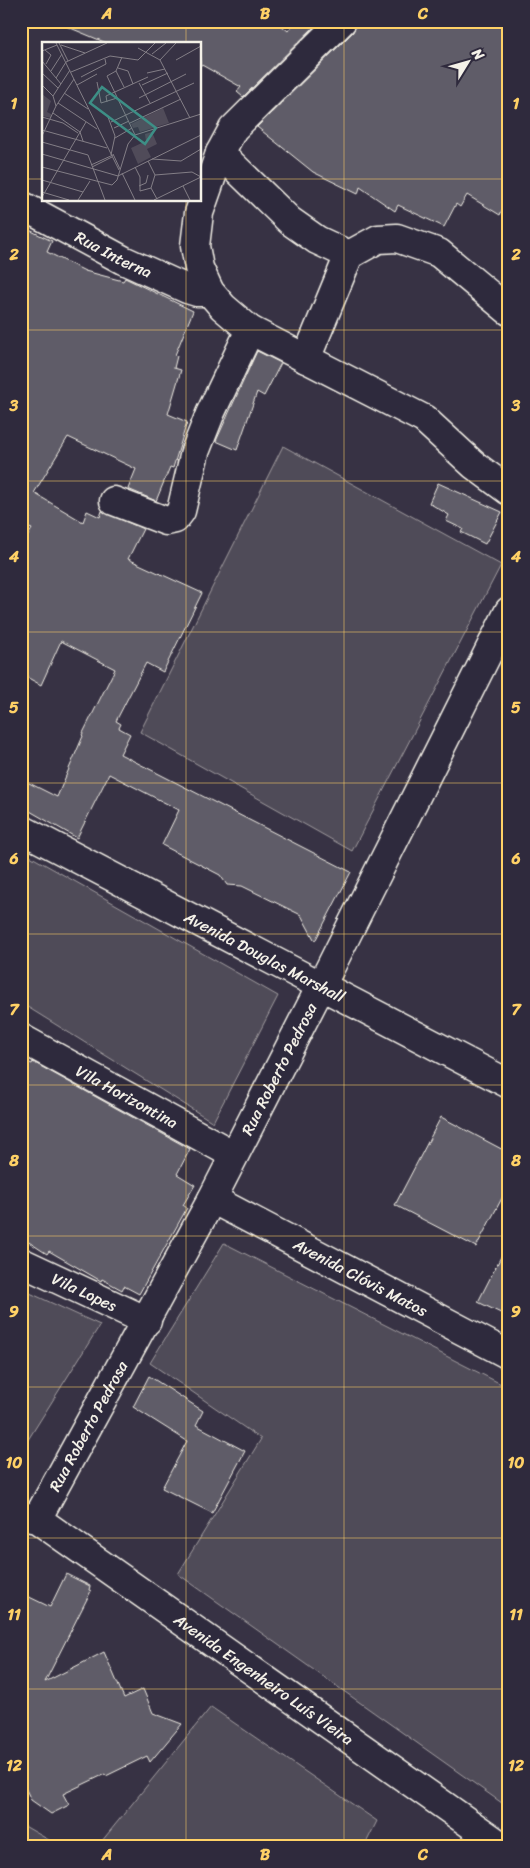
<svg xmlns="http://www.w3.org/2000/svg" width="530" height="1868" font-family="Sriracha,sans-serif">
	<style>
		.green { fill: #504b59; stroke: #a29ea0 }
		.building { fill: #5f5c67; stroke: #f4f1e8 }
		.lines { fill: none; stroke-linecap: round; stroke-linejoin: round }
		.minor-casing { stroke: #f4f1e8; stroke-width: 31 }
		.major-casing { stroke: #f4f1e8; stroke-width: 31 }
		.minor { stroke: #2f2a3d; stroke-width: 28 }
		.major { stroke: #2f2a3d; stroke-width: 28 }
		.grid { fill: none; stroke: #ffd166; stroke-width: 1; stroke-opacity: 0.55 }
		.labels { text-anchor: middle; dominant-baseline: central; stroke-width: 4; stroke-linejoin: round; paint-order: stroke }
		.street-label { font-size: 16px; fill: #f4f1e8; stroke: #2f2a3d }
		.inset-road { fill: none; stroke: #837e86; stroke-width: 1 }
		.view { fill: #3d8f86; fill-opacity: 0.15; stroke: #3d8f86; stroke-width: 2.5 }
		.inset-edge { fill: none; stroke: #f4f1e8; stroke-width: 2.5 }
		.neatline { fill: none; stroke: #ffd166; stroke-width: 2 }
		.grid-label { font-size: 16px; text-anchor: middle; font-weight: bold; fill: #ffd166 }
	</style>
	<rect width="100%" height="100%" fill="#373244"/>
	<filter id="ink" filterUnits="userSpaceOnUse"><feTurbulence type="fractalNoise" baseFrequency=".02" numOctaves="2"/><feDisplacementMap in="SourceGraphic" scale="10" xChannelSelector="R" yChannelSelector="G"/><feConvolveMatrix kernelMatrix="1 2 1 2 8 2 1 2 1" color-interpolation-filters="sRGB"/></filter>
	<g filter="url(#ink)">
		<path class="green" d="M 283,446 L 501,565 L 352,851 L 140,732 Z
			M 21,851 L 278,996 L 213,1122 L 21,1003 Z
			M 224,1243 L 509,1388 L 509,1808 L 178,1574 L 261,1439 L 150,1363 Z
			M 21,1289 L 100,1325 L 21,1451 Z
			M 211,1707 L 377,1821 L 364,1847 L 97,1847 Z
			M 21,1824 L 61,1847 L 21,1847 Z"/>
		<path class="building" d="M 276,21 L 288,31 L 296,21 L 320,21 L 243,97 L 237,92 L 241,87 L 200,64 L 200,44 L 109,44 L 56,22 Z
			M 357,21 L 509,21 L 509,214 L 502,210 L 500,215 L 467,195 L 460,207 L 456,204 L 444,227 L 398,205 L 395,211 L 360,187 L 358,194 L 313,172 L 257,127 L 353,32 Z
			M 21,226 L 52,241 L 47,252 L 85,271 L 123,281 L 125,278 L 193,311 L 175,355 L 177,356 L 174,368 L 181,370 L 168,414 L 187,422 L 173,468 L 170,467 L 156,501 L 128,489 L 136,469 L 68,437 L 34,493 L 83,522 L 87,511 L 100,517 L 102,511 L 143,529 L 128,559 L 202,593 L 163,672 L 146,663 L 116,721 L 121,724 L 119,728 L 130,734 L 120,754 L 351,872 L 315,941 L 301,915 L 242,886 L 227,885 L 220,875 L 162,845 L 179,810 L 109,774 L 77,838 L 21,806 L 21,779 L 57,797 L 83,736 L 82,735 L 115,669 L 61,641 L 41,685 L 21,674 L 21,547 L 32,529 L 21,525 Z
			M 257,351 L 281,363 L 264,396 L 257,392 L 237,450 L 216,441 Z
			M 438,483 L 502,512 L 485,544 L 461,532 L 463,529 L 446,521 L 449,515 L 429,503 Z
			M 21,1059 L 32,1064 L 33,1062 L 190,1149 L 177,1174 L 195,1185 L 183,1205 L 187,1208 L 139,1294 L 124,1286 L 122,1290 L 102,1279 L 101,1281 L 49,1251 L 47,1254 L 21,1237 Z
			M 441,1117 L 509,1153 L 509,1185 L 476,1247 L 395,1205 Z
			M 509,1241 L 509,1317 L 478,1302 Z
			M 149,1376 L 203,1411 L 196,1425 L 245,1451 L 212,1513 L 162,1488 L 187,1441 L 133,1407 Z
			M 66,1574 L 90,1586 L 89,1590 L 91,1591 L 45,1682 L 104,1652 L 124,1698 L 143,1689 L 153,1713 L 182,1724 L 150,1762 L 147,1756 L 106,1776 L 105,1774 L 63,1794 L 69,1805 L 51,1814 L 31,1800 L 21,1779 L 21,1593 L 50,1607 Z"/>
		<g class="lines">
			<defs>
				<g id="minor">
					<path d="M 342,21 L 233,129 L 220,153 L 199,213 L 195,246 L 199,268 L 210,292 L 223,307 L 250,330 L 424,419 L 474,465 L 509,491"/>
					<path d="M 220,153 L 290,221 L 317,240 L 349,255"/>
					<path id="s1" d="M 21,205 L 123,260 L 187,289 L 197,292 L 210,292"/>
					<path d="M 306,359 L 349,255 L 378,239 L 397,238 L 439,253 L 509,311"/>
					<path d="M 114,501 L 166,521 L 175,519 L 181,511 L 195,452 L 210,414 L 250,330"/>
					<path id="s2" d="M 21,829 L 509,1084"/>
					<path id="s3" d="M 21,1038 L 234,1155"/>
					<path id="s4" d="M 212,1199 L 509,1355"/>
					<path id="s5" d="M 21,1262 L 147,1321"/>
					<path id="s6" d="M 37,1519 L 212,1199 L 321,986 L 509,611"/>
				</g>
				<g id="major">
					<path id="s7" d="M 21,1516 L 37,1519 L 503,1847"/>
				</g>
			</defs>
			<use href="#minor" class="minor-casing"/>
			<use href="#major" class="major-casing"/>
			<use href="#minor" class="minor"/>
			<use href="#major" class="major"/>
		</g>
	</g>
	<path class="grid" d="M 186,21 L 186,44M 344,21 L 344,1847M 21,179 L 44,179M 200,179 L 509,179M 186,200 L 186,1847M 21,330 L 509,330M 21,481 L 509,481M 21,632 L 509,632M 21,783 L 509,783M 21,934 L 509,934M 21,1085 L 509,1085M 21,1236 L 509,1236M 21,1387 L 509,1387M 21,1538 L 509,1538M 21,1689 L 509,1689"/>
	<g class="labels">
		<g class="street-label">
			<text stroke="none"><textPath href="#s1" startOffset="105">Rua Interna</textPath></text>
			<text stroke="none"><textPath href="#s2" startOffset="275">Avenida Douglas Marshall</textPath></text>
			<text stroke="none"><textPath href="#s6" startOffset="511">Rua Roberto Pedrosa</textPath></text>
			<text stroke="none"><textPath href="#s3" startOffset="121">Vila Horizontina</textPath></text>
			<text stroke="none"><textPath href="#s4" startOffset="168">Avenida Clóvis Matos</textPath></text>
			<text stroke="none"><textPath href="#s5" startOffset="70">Vila Lopes</textPath></text>
			<text stroke="none"><textPath href="#s6" startOffset="106">Rua Roberto Pedrosa</textPath></text>
			<text stroke="none"><textPath href="#s7" startOffset="294">Avenida Engenheiro Luís Vieira</textPath></text>
		</g>
	</g>
	<g transform="translate(42 42)">
		<rect width="159" height="159" fill="#373244"/>
		<path d="M 0,52 L 9,59 L 5,70 L 9,72 L 9,76 L 0,74 ZM 121,66 L 127,81 L 98,90 L 96,85 L 91,86 L 89,82 ZM 110,90 L 115,102 L 105,107 L 109,115 L 96,122 L 89,106 L 104,99 L 103,92 Z" fill="#504b59"/>
		<path class="inset-road" d="M 14,1 L 77,128M 17,1 L 26,19M 19,3 L 43,11M 96,6 L 118,18 L 148,76M 3,8 L 9,13 L 4,22M 0,9 L 15,3M 110,12 L 124,1M 80,15 L 74,29 L 82,45M 118,18 L 134,1M 134,18 L 159,4M 0,19 L 19,42M 24,20 L 65,1M 76,26 L 86,29 L 91,42M 9,29 L 20,12M 74,29 L 65,34 L 93,93M 29,30 L 68,14 L 96,18 L 113,1M 0,31 L 16,46M 105,31 L 123,27M 39,35 L 64,22 L 63,17M 14,36 L 24,20M 55,40 L 59,61 L 75,56M 97,41 L 108,61M 0,43 L 11,54 L 14,64M 35,43 L 55,32M 100,43 L 126,31M 22,51 L 46,67M 11,54 L 28,28M 97,56 L 144,32M 65,60 L 64,54 L 106,35M 16,61 L 55,87M 11,71 L 38,90 L 41,99M 0,75 L 21,81 L 36,91M 66,75 L 73,94 L 69,113M 69,80 L 152,41M 88,81 L 139,57M 72,86 L 87,79M 0,88 L 65,106M 0,94 L 14,64 L 32,37M 73,96 L 90,86M 0,100 L 46,113 L 63,158M 0,112 L 76,134 L 159,93M 71,112 L 78,127M 110,117 L 139,119 L 159,107M 106,119 L 113,133 L 109,146 L 115,157M 49,123 L 71,113M 0,125 L 70,143 L 75,138 L 86,102 L 93,93 L 159,72M 50,125 L 70,115M 93,125 L 98,135 L 98,149 L 109,146M 80,131 L 93,158M 113,133 L 150,130 L 159,135M 0,138 L 41,150M 97,144 L 104,141 L 106,133M 141,144 L 148,158M 0,150 L 27,158M 0,155 L 44,80M 36,158 L 48,139M 112,158 L 159,135"/>
		<path class="view" d="M 60,45 L 114,86 L 103,102 L 48,61 Z"/>
		<rect width="159" height="159" class="inset-edge"/>
	</g>
	<rect width="530" height="1868" fill="none" stroke="#2f2a3d" stroke-width="55"/>
	<g transform="translate(468 62) rotate(53)" stroke="#2f2a3d" stroke-width="4" paint-order="stroke">
	<path d="M0-4L9 19L0 12L-9 19Z" fill="#f4f1e8"/>
	<text y="-8" font-size="14" font-weight="bold" text-anchor="middle" fill="#f4f1e8">N</text>
	</g>
	<rect x="28" y="28" width="474" height="1812" class="neatline"/>
	<g class="grid-label">
		<text x="107" y="19">A</text>
		<text x="265" y="19">B</text>
		<text x="423" y="19">C</text>
		<text x="14" y="109">1</text>
		<text x="516" y="109">1</text>
		<text x="14" y="260">2</text>
		<text x="516" y="260">2</text>
		<text x="14" y="411">3</text>
		<text x="516" y="411">3</text>
		<text x="14" y="562">4</text>
		<text x="516" y="562">4</text>
		<text x="14" y="713">5</text>
		<text x="516" y="713">5</text>
		<text x="14" y="864">6</text>
		<text x="516" y="864">6</text>
		<text x="14" y="1015">7</text>
		<text x="516" y="1015">7</text>
		<text x="14" y="1166">8</text>
		<text x="516" y="1166">8</text>
		<text x="14" y="1317">9</text>
		<text x="516" y="1317">9</text>
		<text x="14" y="1468">10</text>
		<text x="516" y="1468">10</text>
		<text x="14" y="1620">11</text>
		<text x="516" y="1620">11</text>
		<text x="14" y="1771">12</text>
		<text x="516" y="1771">12</text>
		<text x="107" y="1860">A</text>
		<text x="265" y="1860">B</text>
		<text x="423" y="1860">C</text>
	</g>
</svg>
